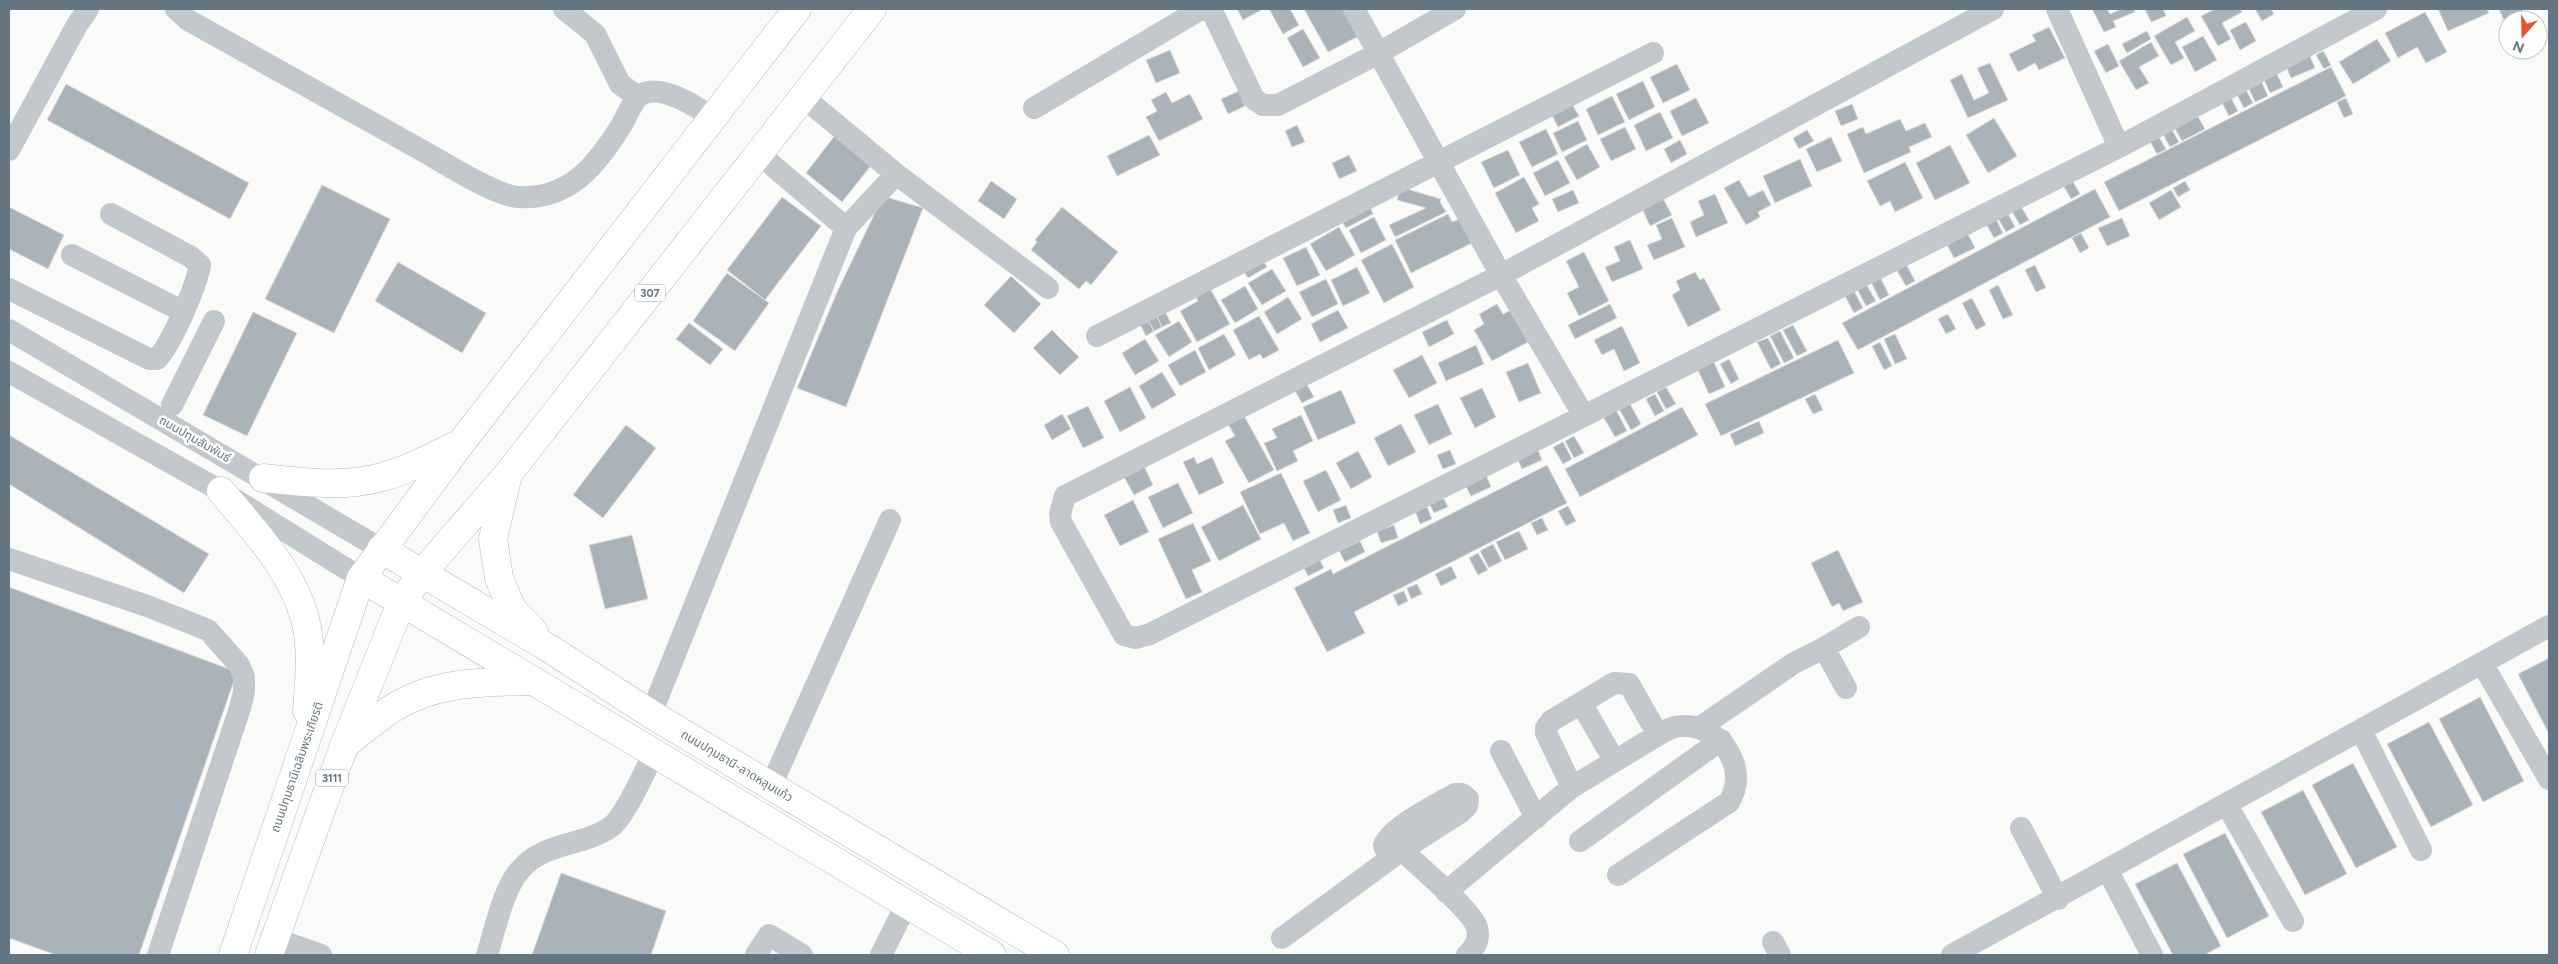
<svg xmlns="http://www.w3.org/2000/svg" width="2558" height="964" font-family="Figtree,'Noto Sans Thai',sans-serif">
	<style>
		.building { fill: #aab3b9; stroke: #dcdcda }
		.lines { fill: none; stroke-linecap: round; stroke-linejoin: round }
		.major-casing { stroke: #b5babe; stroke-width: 29 }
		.minor { stroke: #c3c8cc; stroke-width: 22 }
		.major { stroke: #fff; stroke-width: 28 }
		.labels { text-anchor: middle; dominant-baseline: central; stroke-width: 5; stroke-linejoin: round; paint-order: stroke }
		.shield { fill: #fff; stroke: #939fa8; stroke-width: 1 }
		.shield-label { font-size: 11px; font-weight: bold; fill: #657683 }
		.street-label { font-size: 12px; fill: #657683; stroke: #fff }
	</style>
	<rect width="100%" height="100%" fill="#fafaf8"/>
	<path class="building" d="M 1237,9 L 1263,9 L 1243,20 Z
		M 1269,9 L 1290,9 L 1299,25 L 1283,34 Z
		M 1304,9 L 1344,9 L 1359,36 L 1328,52 Z
		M 2092,9 L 2107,9 L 2110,14 L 2121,9 L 2134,9 L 2135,12 L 2113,21 L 2116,27 L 2104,32 Z
		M 2145,9 L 2163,9 L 2166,16 L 2151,22 Z
		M 2215,9 L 2240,9 L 2242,12 L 2222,23 L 2231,39 L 2218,46 L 2201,16 Z
		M 2255,9 L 2271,9 L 2274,14 L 2262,21 Z
		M 2438,9 L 2487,9 L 2489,13 L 2448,31 Z
		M 2499,9 L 2522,9 L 2526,17 L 2518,20 L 2508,20 L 2506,25 Z
		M 2425,12 L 2447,52 L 2426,63 L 2417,47 L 2398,58 L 2385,33 Z
		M 2187,17 L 2195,31 L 2175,42 L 2184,58 L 2171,65 L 2154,36 Z
		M 2246,22 L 2256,41 L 2240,50 L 2230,30 Z
		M 2049,27 L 2065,58 L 2039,70 L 2035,63 L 2018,72 L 2009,54 L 2036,41 L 2032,35 Z
		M 1303,29 L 1320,58 L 1303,67 L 1287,38 Z
		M 2147,31 L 2151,39 L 2127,53 L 2122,44 Z
		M 2203,36 L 2217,60 L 2195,72 L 2182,47 Z
		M 2377,39 L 2391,61 L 2353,84 L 2339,62 Z
		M 2151,42 L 2159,56 L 2139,67 L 2149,83 L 2136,90 L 2119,61 Z
		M 2108,44 L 2119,66 L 2106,73 L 2094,51 Z
		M 1170,50 L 1180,73 L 1156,83 L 1146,60 Z
		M 2323,51 L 2331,65 L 2324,69 L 2316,55 Z
		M 2309,54 L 2315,68 L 2291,78 L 2285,64 Z
		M 1990,63 L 2008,100 L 1968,118 L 1950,80 L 1962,74 L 1974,100 L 1989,93 L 1977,68 Z
		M 1677,64 L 1690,90 L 1663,103 L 1650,77 Z
		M 2331,67 L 2346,96 L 2119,211 L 2104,182 Z
		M 2274,68 L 2283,87 L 2270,93 L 2261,73 Z
		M 2259,76 L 2268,96 L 2255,102 L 2246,82 Z
		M 1643,81 L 1655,107 L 1629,120 L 1616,94 Z
		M 66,84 L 249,183 L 230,219 L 47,120 Z
		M 2244,86 L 2253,103 L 2244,108 L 2235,91 Z
		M 1239,91 L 1245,106 L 1228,114 L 1221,99 Z
		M 1166,92 L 1172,103 L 1190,94 L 1203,119 L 1159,141 L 1146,117 L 1157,111 L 1151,100 Z
		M 2229,94 L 2238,111 L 2229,116 L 2220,99 Z
		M 1612,96 L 1625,122 L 1598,135 L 1586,109 Z
		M 1696,98 L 1709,123 L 1682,136 L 1670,111 Z
		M 2346,98 L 2353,114 L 2344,118 L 2337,102 Z
		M 1571,102 L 1579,116 L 1558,127 L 1551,113 Z
		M 1852,104 L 1858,119 L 1841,126 L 1835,111 Z
		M 2193,108 L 2205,129 L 2182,141 L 2170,120 Z
		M 1660,112 L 1673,138 L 1646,151 L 1634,125 Z
		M 1994,118 L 2017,156 L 1988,173 L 1966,135 Z
		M 1900,119 L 1906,131 L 1925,123 L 1932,137 L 1909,147 L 1911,152 L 1864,173 L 1847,134 L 1863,127 L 1866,134 Z
		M 1578,121 L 1587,140 L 1562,152 L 1553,133 Z
		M 2168,123 L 2179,142 L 2170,147 L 2159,127 Z
		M 1297,125 L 1305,142 L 1292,147 L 1285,131 Z
		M 1625,127 L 1636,149 L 1611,161 L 1600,139 Z
		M 1546,129 L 1558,154 L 1532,167 L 1519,142 Z
		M 1807,130 L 1814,141 L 1799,149 L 1793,138 Z
		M 2155,130 L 2166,149 L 2157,154 L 2146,134 Z
		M 836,134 L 873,163 L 842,202 L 806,173 Z
		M 1149,135 L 1160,155 L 1117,176 L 1107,156 Z
		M 1831,137 L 1842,161 L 1817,172 L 1806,149 Z
		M 1680,140 L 1687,154 L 1671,163 L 1664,149 Z
		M 1587,144 L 1600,167 L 1577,180 L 1564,157 Z
		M 1950,145 L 1970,183 L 1935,200 L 1916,163 Z
		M 1508,150 L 1520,175 L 1494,188 L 1481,162 Z
		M 1349,155 L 1357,171 L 1339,179 L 1332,163 Z
		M 1800,159 L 1812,186 L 1775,203 L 1763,176 Z
		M 1558,160 L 1570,183 L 1545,196 L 1533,173 Z
		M 1905,162 L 1923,198 L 1895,212 L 1890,201 L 1880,206 L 1867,181 Z
		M 1524,177 L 1539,204 L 1532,208 L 1539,221 L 1516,233 L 1495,193 Z
		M 1739,180 L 1749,197 L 1763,190 L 1771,205 L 1758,212 L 1760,217 L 1746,225 L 1724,188 Z
		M 2072,180 L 2080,194 L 2071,199 L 2063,185 Z
		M 991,181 L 1017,199 L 1004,219 L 978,201 Z
		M 2185,181 L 2190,190 L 2178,197 L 2173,188 Z
		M 322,185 L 390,219 L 334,333 L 265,299 Z
		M 1400,187 L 1441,199 L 1440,202 L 1446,212 L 1395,237 L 1389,225 L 1426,208 L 1397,200 Z
		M 2095,189 L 2110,217 L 1858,350 L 1842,323 Z
		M 1573,190 L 1579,203 L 1558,212 L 1552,199 Z
		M 2171,190 L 2181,207 L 2159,220 L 2149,203 Z
		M 1715,194 L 1728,223 L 1696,237 L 1690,222 L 1704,215 L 1698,201 Z
		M 1661,195 L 1672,215 L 1650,226 L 1641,206 Z
		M 883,196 L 923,208 L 846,407 L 797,388 L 838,290 Z
		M 782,197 L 821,226 L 765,300 L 727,270 Z
		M 1367,200 L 1373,214 L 1346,228 L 1338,213 Z
		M 2019,203 L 2029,220 L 2020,225 L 2010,208 Z
		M 9,207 L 64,235 L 48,269 L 9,249 Z
		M 1062,207 L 1118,252 L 1091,285 L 1086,281 L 1079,289 L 1031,250 L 1037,242 L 1035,240 Z
		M 2006,210 L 2015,227 L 2006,232 L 1996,215 Z
		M 1448,214 L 1452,222 L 1462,218 L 1474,242 L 1411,273 L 1395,240 Z
		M 1994,215 L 2003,233 L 1994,238 L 1984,220 Z
		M 1374,217 L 1386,240 L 1361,253 L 1349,230 Z
		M 1672,218 L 1685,247 L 1654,260 L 1647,245 L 1662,239 L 1656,225 Z
		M 2122,218 L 2130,236 L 2107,246 L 2098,228 Z
		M 1339,227 L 1355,255 L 1326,271 L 1310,244 Z
		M 1966,230 L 1975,248 L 1954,258 L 1945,241 Z
		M 2081,233 L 2089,248 L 2080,253 L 2072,238 Z
		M 1630,240 L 1643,269 L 1612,282 L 1605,267 L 1620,261 L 1614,247 Z
		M 1392,244 L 1414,287 L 1384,303 L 1361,260 Z
		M 1306,247 L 1320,275 L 1297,286 L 1283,258 Z
		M 1584,252 L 1609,301 L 1579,316 L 1567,293 L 1579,287 L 1566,261 Z
		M 1261,257 L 1267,267 L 1248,278 L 1242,268 Z
		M 398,262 L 486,313 L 462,353 L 375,301 Z
		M 1906,264 L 1915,281 L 1906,286 L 1896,269 Z
		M 2035,265 L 2046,288 L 2036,292 L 2025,270 Z
		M 1357,267 L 1370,293 L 1343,306 L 1331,280 Z
		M 1272,269 L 1286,291 L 1262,305 L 1248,283 Z
		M 1695,272 L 1700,280 L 1704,278 L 1721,310 L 1688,327 L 1672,295 L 1680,290 L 1676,281 Z
		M 727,273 L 769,303 L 735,351 L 693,321 Z
		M 1011,276 L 1041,304 L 1014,333 L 984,305 Z
		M 1880,277 L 1889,295 L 1880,300 L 1871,282 Z
		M 1326,279 L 1338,304 L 1312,317 L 1299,292 Z
		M 1207,283 L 1230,324 L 1197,342 L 1180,311 L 1198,301 L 1192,291 Z
		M 1866,284 L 1876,301 L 1866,306 L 1857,289 Z
		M 1998,285 L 2013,315 L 2003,319 L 1989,290 Z
		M 1245,286 L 1258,309 L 1235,323 L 1221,300 Z
		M 1854,291 L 1863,308 L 1854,313 L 1845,296 Z
		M 1288,297 L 1302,319 L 1277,334 L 1264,312 Z
		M 1972,298 L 1986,325 L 1976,330 L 1962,303 Z
		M 1497,304 L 1503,314 L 1511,310 L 1528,342 L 1492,361 L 1474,330 L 1484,324 L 1479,314 Z
		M 1610,304 L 1617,318 L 1575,339 L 1568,325 Z
		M 1162,306 L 1171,323 L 1162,327 L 1154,310 Z
		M 1154,310 L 1162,327 L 1154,331 L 1145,314 Z
		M 1338,310 L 1348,328 L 1320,342 L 1311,324 Z
		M 253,312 L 297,333 L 247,436 L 203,415 Z
		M 1145,314 L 1154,331 L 1146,336 L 1137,318 Z
		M 1948,314 L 1956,329 L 1946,334 L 1938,319 Z
		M 1259,316 L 1279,350 L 1263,359 L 1260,354 L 1249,360 L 1233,330 Z
		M 1447,320 L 1454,334 L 1429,347 L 1422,332 Z
		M 1179,321 L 1192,342 L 1169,357 L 1155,335 Z
		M 689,323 L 723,349 L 710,365 L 676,339 Z
		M 1793,325 L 1807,351 L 1797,356 L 1783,330 Z
		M 1622,326 L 1640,363 L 1624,371 L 1614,349 L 1602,355 L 1594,340 Z
		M 1052,330 L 1079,357 L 1060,375 L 1033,348 Z
		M 1780,331 L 1794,358 L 1784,363 L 1770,336 Z
		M 1224,334 L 1236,355 L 1209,370 L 1198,348 Z
		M 1895,334 L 1907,359 L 1895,364 L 1884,339 Z
		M 1768,338 L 1781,364 L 1771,369 L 1757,342 Z
		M 1145,339 L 1159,361 L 1135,375 L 1122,353 Z
		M 1838,340 L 1854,373 L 1721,436 L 1705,404 Z
		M 1880,342 L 1892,366 L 1884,370 L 1872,346 Z
		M 1476,345 L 1484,364 L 1446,381 L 1438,363 Z
		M 1195,350 L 1206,372 L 1180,386 L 1168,365 Z
		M 1422,355 L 1437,383 L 1409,398 L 1393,370 Z
		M 1729,359 L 1739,379 L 1731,384 L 1720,364 Z
		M 1713,360 L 1725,387 L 1709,394 L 1697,368 Z
		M 1528,363 L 1541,393 L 1519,402 L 1506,372 Z
		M 1162,372 L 1176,395 L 1152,409 L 1139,386 Z
		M 1302,376 L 1314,397 L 1302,403 L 1290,382 Z
		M 1130,387 L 1146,418 L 1120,432 L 1104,401 Z
		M 1666,387 L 1676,404 L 1666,409 L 1657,392 Z
		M 1482,388 L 1496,417 L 1475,428 L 1460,398 Z
		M 1341,390 L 1356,423 L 1318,440 L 1303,407 Z
		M 1655,394 L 1664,411 L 1655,416 L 1646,399 Z
		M 1815,394 L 1823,410 L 1813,414 L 1805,399 Z
		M 1629,402 L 1641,424 L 1631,430 L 1618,407 Z
		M 1438,404 L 1452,434 L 1429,445 L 1414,415 Z
		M 1088,406 L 1104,438 L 1083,448 L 1067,416 Z
		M 1614,406 L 1627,431 L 1615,437 L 1601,413 Z
		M 1682,407 L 1698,435 L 1580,497 L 1565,469 Z
		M 1242,412 L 1274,470 L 1249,483 L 1225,441 L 1235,436 L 1226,421 Z
		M 1062,414 L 1071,429 L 1052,440 L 1044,425 Z
		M 1301,415 L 1313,441 L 1293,451 L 1298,461 L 1277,471 L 1264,443 L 1277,438 L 1272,429 Z
		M 1759,421 L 1764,433 L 1735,446 L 1730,434 Z
		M 1401,424 L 1416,452 L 1388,466 L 1374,438 Z
		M 626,425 L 656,448 L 603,518 L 573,495 Z
		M 9,435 L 209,554 L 184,593 L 9,484 Z
		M 1574,436 L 1584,453 L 1574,458 L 1565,441 Z
		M 1563,442 L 1572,459 L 1563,464 L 1553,447 Z
		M 1537,448 L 1542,460 L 1522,469 L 1517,458 Z
		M 1450,450 L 1456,464 L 1443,469 L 1437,455 Z
		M 1358,451 L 1372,477 L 1351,489 L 1336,463 Z
		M 1194,457 L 1197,464 L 1212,457 L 1224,483 L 1199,495 L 1183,462 Z
		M 1547,465 L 1567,503 L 1354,612 L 1365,633 L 1327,652 L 1294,588 L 1331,569 L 1333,574 Z
		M 1144,466 L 1153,485 L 1134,495 L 1124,477 Z
		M 1326,470 L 1341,500 L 1318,512 L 1303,481 Z
		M 1281,473 L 1310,533 L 1293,541 L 1284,523 L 1260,534 L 1240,492 Z
		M 1486,475 L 1491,487 L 1471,496 L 1465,485 Z
		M 1178,483 L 1193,513 L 1163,528 L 1148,497 Z
		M 1443,497 L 1448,507 L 1434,513 L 1429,503 Z
		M 1133,500 L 1149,532 L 1120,546 L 1104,515 Z
		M 1243,505 L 1261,539 L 1219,561 L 1201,527 Z
		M 1346,505 L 1351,518 L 1338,523 L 1333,510 Z
		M 1568,506 L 1576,521 L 1566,526 L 1558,511 Z
		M 1427,507 L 1432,519 L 1420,524 L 1415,511 Z
		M 1542,518 L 1548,530 L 1537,535 L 1531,523 Z
		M 1193,523 L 1211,561 L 1192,570 L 1202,592 L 1186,599 L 1158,539 Z
		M 1394,525 L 1398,538 L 1381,543 L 1377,531 Z
		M 1519,531 L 1528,549 L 1505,560 L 1496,542 Z
		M 632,535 L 648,599 L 605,609 L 589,545 Z
		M 1360,541 L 1365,552 L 1345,562 L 1339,551 Z
		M 1493,544 L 1502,561 L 1489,568 L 1480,551 Z
		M 1838,550 L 1863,602 L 1843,611 L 1839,603 L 1832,607 L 1811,563 Z
		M 1478,553 L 1488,570 L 1478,575 L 1469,558 Z
		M 1319,559 L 1324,568 L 1308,576 L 1303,566 Z
		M 1451,566 L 1457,578 L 1441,586 L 1435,574 Z
		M 1417,584 L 1422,594 L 1411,599 L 1407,588 Z
		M 9,587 L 237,672 L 139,955 L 56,955 L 9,938 Z
		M 1404,591 L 1408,601 L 1398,606 L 1393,595 Z
		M 2549,658 L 2549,734 L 2518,674 Z
		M 2480,697 L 2524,781 L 2483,802 L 2439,719 Z
		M 2429,722 L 2473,805 L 2431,827 L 2387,744 Z
		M 2353,763 L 2397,847 L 2356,868 L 2312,785 Z
		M 2303,790 L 2347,874 L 2305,895 L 2261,812 Z
		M 2225,833 L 2269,916 L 2227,938 L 2183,854 Z
		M 2177,863 L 2221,946 L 2204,955 L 2173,955 L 2135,884 Z
		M 561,873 L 666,911 L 651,955 L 532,955 Z"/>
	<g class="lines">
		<defs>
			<path id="major" d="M 263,478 C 302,482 344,488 382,477 C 408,470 433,457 457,445
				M 507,478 L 493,539 L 499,578 L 512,609 L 534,632
				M 221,491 C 253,529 292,570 305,619 C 313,649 309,681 307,711
				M 381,549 L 547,647 L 651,714 L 771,786 L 1055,955
				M 361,578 L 992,955
				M 344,745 C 360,733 376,719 393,708 C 436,681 485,682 534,681
				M 233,955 L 361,578 L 461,443 L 797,9
				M 269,955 L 344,746 L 401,603 L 422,573 L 508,474 L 872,9"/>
		</defs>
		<use href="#major" class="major-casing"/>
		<path class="minor" d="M 176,9 L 188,20 C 266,64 345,107 423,151 C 444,163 496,196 518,197 C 569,200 596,166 621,126 C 626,118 631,104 638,97 C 657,80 698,107 713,119
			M 564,9 L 595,34 L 620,84 L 638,97
			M 1211,9 L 1254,99 L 1263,105 L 1278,105 L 1377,54 L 1455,9
			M 1354,9 L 1501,275 L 1584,416
			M 1993,9 L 1501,275 L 1065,496 L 1060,514 L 1061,522 L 1124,635 L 1136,638 L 1150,634 L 2119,147 L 2376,9
			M 2057,9 L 2119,147
			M 803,97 L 896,174 L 1048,288
			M 1034,108 L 1201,9
			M 9,150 L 77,25 L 88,9
			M 846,228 L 896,174
			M 72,255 L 182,311
			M 9,289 L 149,359 L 157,359 C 172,343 196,287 200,265 L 191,257 L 111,214
			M 9,330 L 381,549
			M 1097,336 L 1653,53
			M 9,372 L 221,491 L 361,578
			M 172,405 L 214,321
			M 9,559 L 150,607 L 208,630 L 239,665 L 244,677 L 244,692 L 240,708 L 158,955
			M 1824,648 L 1859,627
			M 2482,663 L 2549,779
			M 1581,703 L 1614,760
			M 651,714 L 846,228 L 759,154
			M 1699,728 L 1794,663 L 1824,648 L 1846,688
			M 2361,730 L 2421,850
			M 1501,751 L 1536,818
			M 771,786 L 890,520
			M 1572,787 L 1546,733 L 1546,728 L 1551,721 L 1614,683 L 1629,684 L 1658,735
			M 2227,805 L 2293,921
			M 2021,828 L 2058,899
			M 1580,841 L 1721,740
			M 1389,859 L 1384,845 C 1391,827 1437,804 1455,794 L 1462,794 L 1468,799 L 1467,806 L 1461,812 L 1402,850
			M 2108,871 L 2152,955
			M 1446,892 L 1572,787 L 1658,735 C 1666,730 1673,726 1683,726 C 1721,725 1750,769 1729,802 L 1618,875
			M 1282,938 L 1402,850 C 1417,865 1473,911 1477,928 C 1480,939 1475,948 1467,955
			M 275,939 L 321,955
			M 1773,942 L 1780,955
			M 487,955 C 495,930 503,889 520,870 C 544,841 584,847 612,826 C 625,816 646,769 654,753
			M 756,955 L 769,935 L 802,955
			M 881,955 L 907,903
			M 1952,955 L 2549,626"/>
		<use href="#major" class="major"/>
	</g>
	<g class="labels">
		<g class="shield">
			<rect x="635" y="284.5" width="30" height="17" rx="4"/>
			<rect x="316" y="769.5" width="32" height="17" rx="4"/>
		</g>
		<g class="shield-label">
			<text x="650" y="293">307</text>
			<text x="332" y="778">3111</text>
		</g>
		<g class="street-label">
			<text transform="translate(195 439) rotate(30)">ถนนปทุมสัมพันธ์</text>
			<text transform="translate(737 766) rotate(31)">ถนนปทุมธานี-ลาดหลุมแก้ว</text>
			<text transform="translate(297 767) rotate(-71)">ถนนปทุมธานีเฉลิมพระเกียรติ</text>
		</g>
	</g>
	<rect width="2558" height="964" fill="none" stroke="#657683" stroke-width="20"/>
	<g transform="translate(2523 35) rotate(200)"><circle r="24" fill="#ffffff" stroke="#c1c8cd"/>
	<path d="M0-4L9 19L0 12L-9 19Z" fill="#e4572e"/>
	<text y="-8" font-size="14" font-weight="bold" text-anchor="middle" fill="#657683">N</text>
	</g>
</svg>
